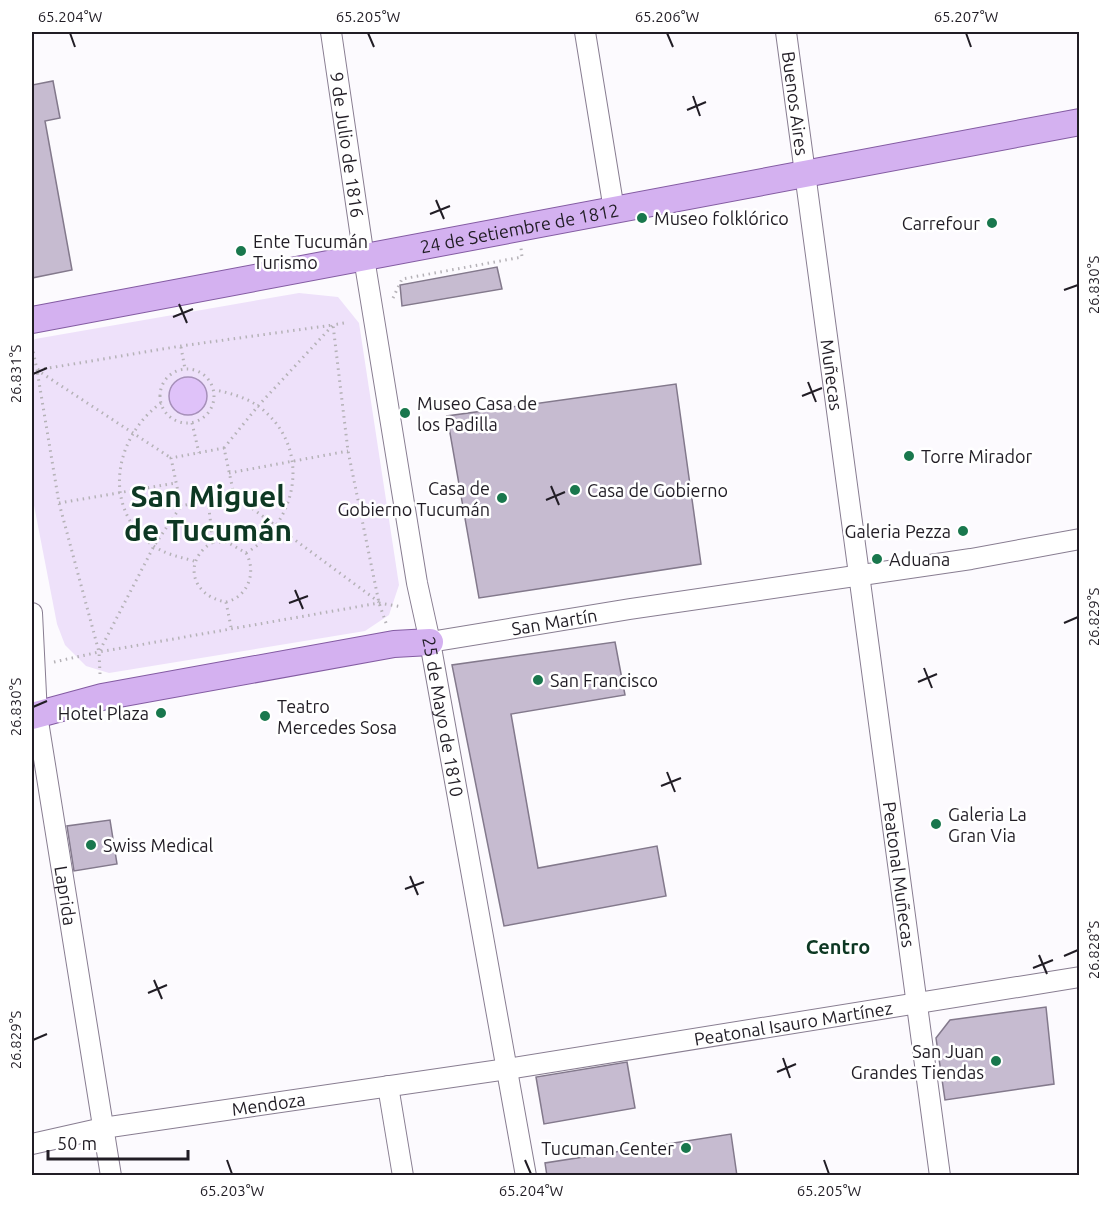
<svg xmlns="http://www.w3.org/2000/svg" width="1111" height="1207" font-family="Ubuntu,sans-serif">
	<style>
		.green { fill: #eee1fa }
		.water { fill: #dfc2f9; stroke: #a690b9; stroke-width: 1.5 }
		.building { fill: #c6bbd0; stroke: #83798c; stroke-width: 1.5 }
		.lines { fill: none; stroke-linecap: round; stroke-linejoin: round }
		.minor-casing { stroke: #887d91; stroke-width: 22 }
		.major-casing { stroke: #835ba2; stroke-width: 28 }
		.path { stroke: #b5b2b7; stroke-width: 3; stroke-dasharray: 1.5 4.5; stroke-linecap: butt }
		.minor { stroke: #fff; stroke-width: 20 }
		.major { stroke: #d4b1f0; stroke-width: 26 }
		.ticks { fill: none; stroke: #211d25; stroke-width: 2 }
		.poi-dot { fill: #19774d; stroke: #fff; stroke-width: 2 }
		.labels { text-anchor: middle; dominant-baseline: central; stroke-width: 5; stroke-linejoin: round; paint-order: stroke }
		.street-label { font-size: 18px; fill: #211d25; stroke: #fff }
		.poi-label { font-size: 18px; fill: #211d25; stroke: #fff; text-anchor: start }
		.neighbourhood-label { font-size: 20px; font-weight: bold; fill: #0d3823; stroke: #fff }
		.town-label { font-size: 30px; font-weight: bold; fill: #0d3823; stroke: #fff }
		.neatline { fill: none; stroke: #211d25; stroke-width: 2 }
		.ticks-label { font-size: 15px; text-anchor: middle; fill: #211d25 }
	</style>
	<rect width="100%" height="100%" fill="#fcfafe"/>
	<path class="green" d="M 299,293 L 338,297 L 359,323 L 399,585 L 389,615 L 365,631 L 109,673 L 86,666 L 65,645 L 57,624 L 32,495 L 32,343 L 35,339 Z"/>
	<path class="water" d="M169 396a19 19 0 1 1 38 0a19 19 0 1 1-38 0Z"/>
	<path class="building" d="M 53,81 L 60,118 L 45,121 L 72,270 L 32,278 L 32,85 Z
		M 497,267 L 502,289 L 402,306 L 400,285 Z
		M 676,384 L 701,564 L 479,598 L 447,416 Z
		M 615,642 L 625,695 L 511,714 L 538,868 L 657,846 L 666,896 L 504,926 L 452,665 Z
		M 110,820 L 117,864 L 74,871 L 67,826 Z
		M 1046,1007 L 1054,1084 L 945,1100 L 936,1038 L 950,1020 Z
		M 627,1062 L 635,1108 L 544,1124 L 536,1077 Z
		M 731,1134 L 737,1176 L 547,1176 L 545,1163 Z"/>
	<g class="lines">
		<defs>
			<g id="minor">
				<path id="s1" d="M 331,32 L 364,258 L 417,583 L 430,642 L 526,1176"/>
				<path d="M 585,32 L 614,210"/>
				<path id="s2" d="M 786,32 L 940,1176"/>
				<path id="s3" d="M 32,613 L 37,715 L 111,1176"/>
				<path id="s4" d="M 430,642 L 630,609 L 971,559 L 1080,539"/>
				<path d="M 388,1086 L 403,1176"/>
				<path id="s5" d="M 32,1144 L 103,1128 L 507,1069 L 1080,977"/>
			</g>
			<g id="major">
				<path id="s6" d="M 32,320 L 1080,122"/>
				<path d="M 32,716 L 102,697 L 394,644 L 430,642"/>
			</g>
		</defs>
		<use href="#minor" class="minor-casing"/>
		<use href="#major" class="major-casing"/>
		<path class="path" d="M 393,298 L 402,279 L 522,257 L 521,248
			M 32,346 L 37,370 L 171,458
			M 181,347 L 185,369
			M160 396a27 27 0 1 1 54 0a27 27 0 1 1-54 0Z
			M 161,403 C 113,438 101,510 155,547 C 168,555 180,557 194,561
			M 192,423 L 199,453
			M 224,448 L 258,406 L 333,325 L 344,323
			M 229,473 L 348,451
			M 234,495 L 181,506 L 171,458 L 224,448 L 234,495 L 379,602
			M 208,501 L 213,542 C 182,560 191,596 226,602 L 231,627
			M 59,503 L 176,483
			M 423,511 L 462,505
			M 213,542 L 227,542 L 246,553 C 300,521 312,445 258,406 C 245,397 230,393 215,390
			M 226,602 C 248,597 257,572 246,553
			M 386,623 L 379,603 L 348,451 L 333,325 L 181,346 L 37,370 L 59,503 L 99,652 L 379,603 L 402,607
			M 54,662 L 99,652
			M 100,674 L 99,652 L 154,546 L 181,506"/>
		<use href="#minor" class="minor"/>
		<use href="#major" class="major"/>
	</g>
	<path class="ticks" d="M 70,33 L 75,47M 368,33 L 374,47M 667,33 L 673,47M 966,33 L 971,47M 693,96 L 700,116M 687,110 L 706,102M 436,200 L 444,219M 430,214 L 450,206M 1064,290 L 1078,285M 179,304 L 187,323M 173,317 L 193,309M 33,374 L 47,368M 808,382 L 816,402M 802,396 L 822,388M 551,486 L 559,505M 546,500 L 565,492M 295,590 L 303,609M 289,603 L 308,596M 1064,623 L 1078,617M 924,668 L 932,688M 918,682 L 937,674M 33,707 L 47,701M 667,772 L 675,792M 661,786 L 681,778M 410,876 L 418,895M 405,889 L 424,882M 1039,955 L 1047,974M 1064,956 L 1078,950M 1033,968 L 1053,960M 154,980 L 162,999M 148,993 L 167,985M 33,1040 L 47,1034M 783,1058 L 790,1078M 777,1072 L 796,1064M 227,1160 L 232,1174M 525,1160 L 531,1174M 824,1160 L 829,1174"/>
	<g class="poi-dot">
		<circle cx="642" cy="218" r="6"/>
		<circle cx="992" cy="223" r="6"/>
		<circle cx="241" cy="251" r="6"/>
		<circle cx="405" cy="413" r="6"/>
		<circle cx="909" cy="456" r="6"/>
		<circle cx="575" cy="490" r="6"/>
		<circle cx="502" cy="498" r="6"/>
		<circle cx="963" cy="531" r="6"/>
		<circle cx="877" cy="559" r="6"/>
		<circle cx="538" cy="680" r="6"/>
		<circle cx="161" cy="713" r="6"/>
		<circle cx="265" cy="716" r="6"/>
		<circle cx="936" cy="824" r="6"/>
		<circle cx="91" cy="845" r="6"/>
		<circle cx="996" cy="1061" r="6"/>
		<circle cx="686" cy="1148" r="6"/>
	</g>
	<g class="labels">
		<g class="street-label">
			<text stroke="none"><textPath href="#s2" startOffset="72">Buenos Aires</textPath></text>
			<text stroke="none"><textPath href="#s1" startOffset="114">9 de Julio de 1816</textPath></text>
			<text stroke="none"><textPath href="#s6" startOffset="496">24 de Setiembre de 1812</textPath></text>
			<text stroke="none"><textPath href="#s2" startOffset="346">Muñecas</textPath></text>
			<text stroke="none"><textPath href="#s4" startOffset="126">San Martín</textPath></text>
			<text stroke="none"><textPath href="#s1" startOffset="694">25 de Mayo de 1810</textPath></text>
			<text stroke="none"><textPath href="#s2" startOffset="850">Peatonal Muñecas</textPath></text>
			<text stroke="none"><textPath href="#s3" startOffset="285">Laprida</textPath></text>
			<text stroke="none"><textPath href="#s5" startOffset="771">Peatonal Isauro Martínez</textPath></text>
			<text stroke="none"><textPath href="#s5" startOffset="240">Mendoza</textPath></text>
		</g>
		<g class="poi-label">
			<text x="654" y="218">Museo folklórico</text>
			<text x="980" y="223" text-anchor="end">Carrefour</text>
			<text x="253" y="241">Ente Tucumán<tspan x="253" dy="21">Turismo</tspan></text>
			<text x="417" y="403">Museo Casa de<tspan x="417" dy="21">los Padilla</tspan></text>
			<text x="921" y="456">Torre Mirador</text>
			<text x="490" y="488" text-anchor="end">Casa de<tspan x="490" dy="21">Gobierno Tucumán</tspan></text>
			<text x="587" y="490">Casa de Gobierno</text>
			<text x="951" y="531" text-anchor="end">Galeria Pezza</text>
			<text x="889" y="559">Aduana</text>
			<text x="550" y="680">San Francisco</text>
			<text x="277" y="706">Teatro<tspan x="277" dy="21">Mercedes Sosa</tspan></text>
			<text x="149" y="713" text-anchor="end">Hotel Plaza</text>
			<text x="948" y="814">Galeria La<tspan x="948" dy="21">Gran Via</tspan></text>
			<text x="103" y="845">Swiss Medical</text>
			<text x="984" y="1051" text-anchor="end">San Juan<tspan x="984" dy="21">Grandes Tiendas</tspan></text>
			<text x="674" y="1148" text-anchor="end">Tucuman Center</text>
		</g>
		<g class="neighbourhood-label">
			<text x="838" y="946">Centro</text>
		</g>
		<g class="town-label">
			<text x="208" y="496">San Miguel<tspan x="208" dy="34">de Tucumán</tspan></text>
		</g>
	</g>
	<rect width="1111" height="1207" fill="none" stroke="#ffffff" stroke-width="66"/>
	<path d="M48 1150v9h140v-9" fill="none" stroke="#211d25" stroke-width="3"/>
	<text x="57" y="1150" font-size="18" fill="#211d25" stroke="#ffffff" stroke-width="4.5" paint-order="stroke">50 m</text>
	<rect x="33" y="33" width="1045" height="1141" class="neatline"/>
	<g class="ticks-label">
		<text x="70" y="22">65.204°W</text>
		<text x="368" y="22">65.205°W</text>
		<text x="667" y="22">65.206°W</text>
		<text x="966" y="22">65.207°W</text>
		<text transform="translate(1094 285) rotate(-90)" y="5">26.830°S</text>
		<text transform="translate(16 374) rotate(-90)" y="5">26.831°S</text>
		<text transform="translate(1094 617) rotate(-90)" y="5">26.829°S</text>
		<text transform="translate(16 707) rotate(-90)" y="5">26.830°S</text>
		<text transform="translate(1094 950) rotate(-90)" y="5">26.828°S</text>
		<text transform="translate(16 1040) rotate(-90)" y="5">26.829°S</text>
		<text x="232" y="1196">65.203°W</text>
		<text x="531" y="1196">65.204°W</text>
		<text x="829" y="1196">65.205°W</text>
	</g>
</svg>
